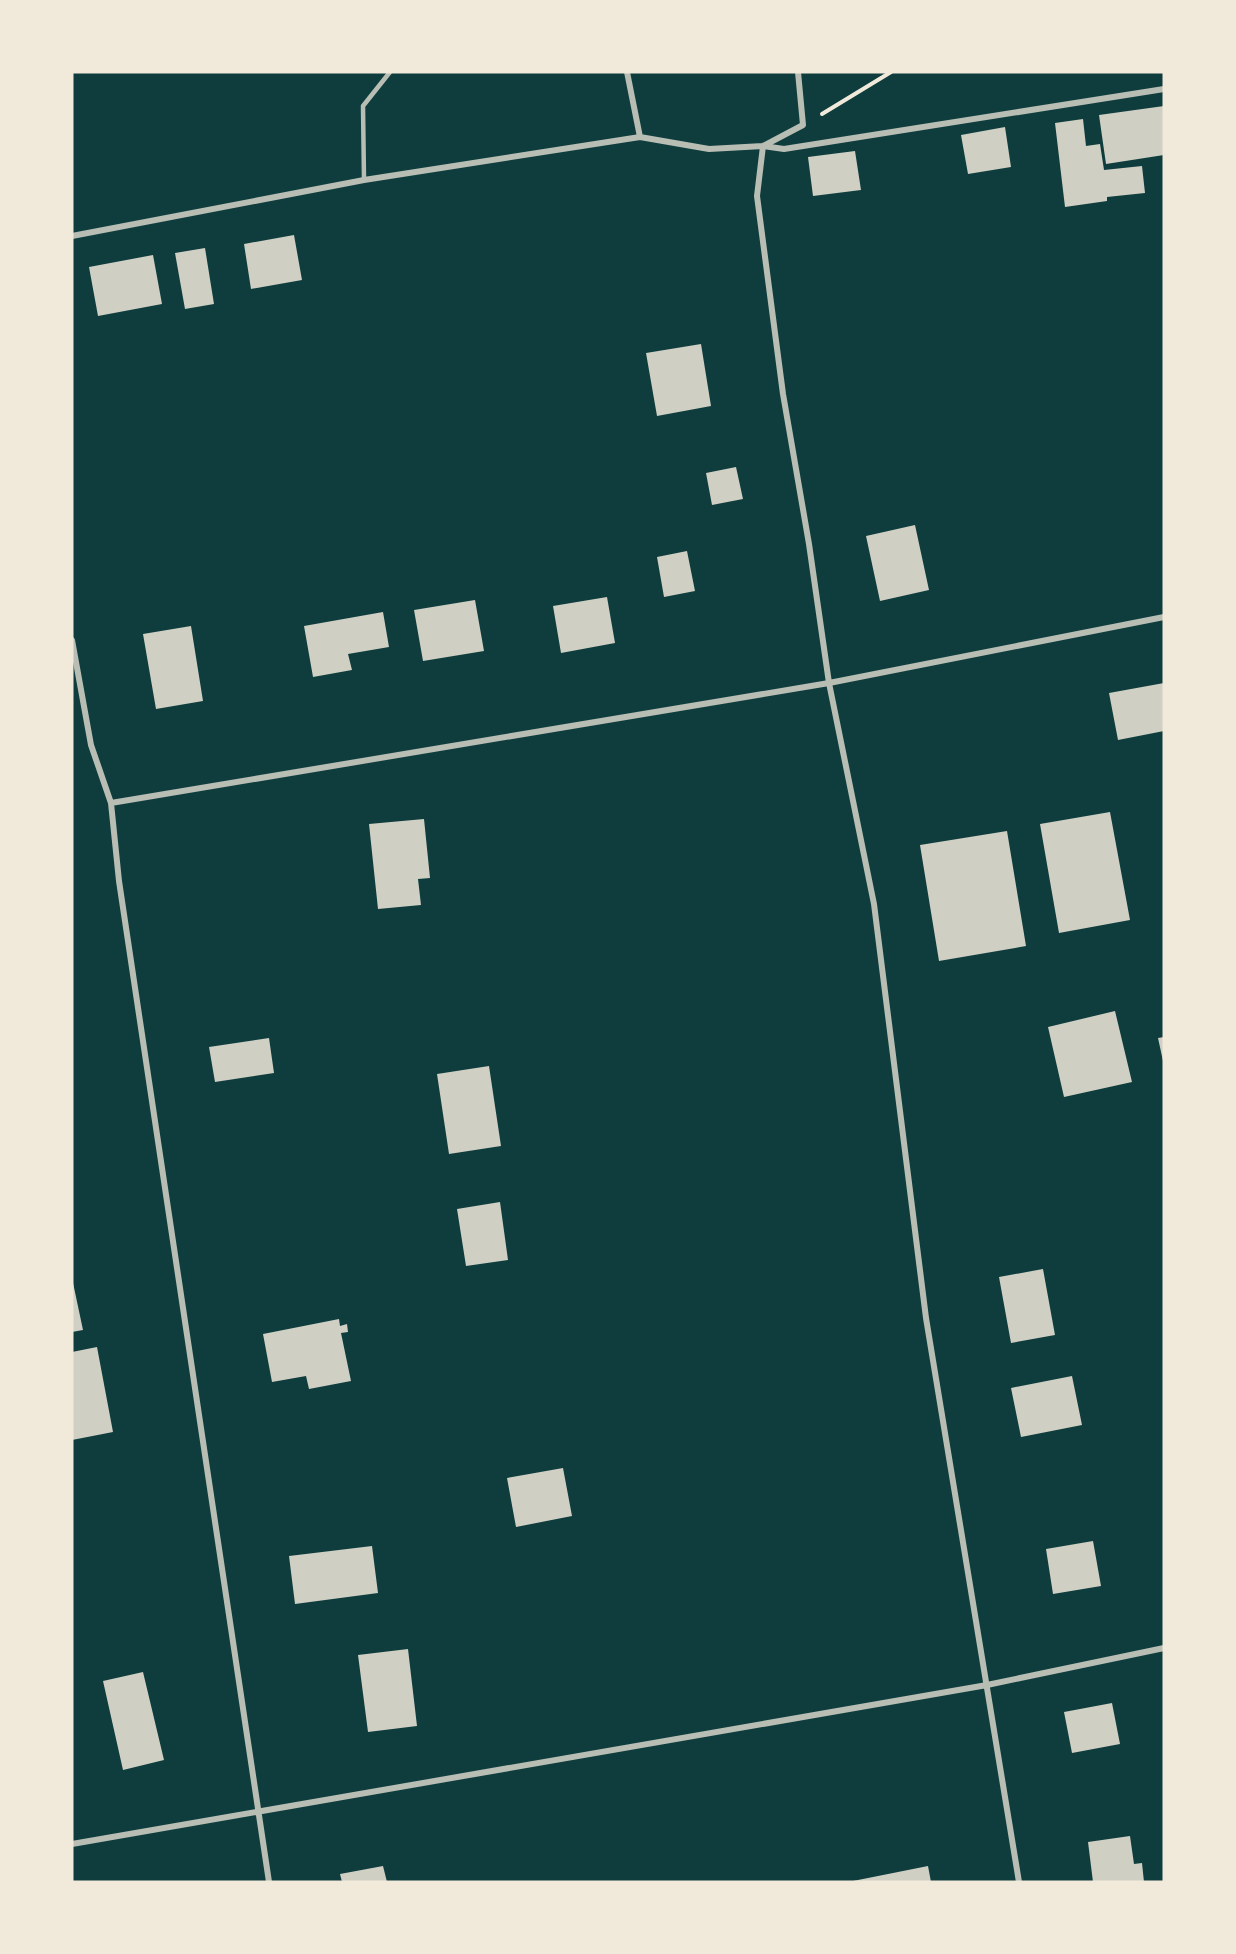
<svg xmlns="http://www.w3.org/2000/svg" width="1236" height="1954" font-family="'Fira Sans',sans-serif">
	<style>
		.building { fill: #cfcfc3 }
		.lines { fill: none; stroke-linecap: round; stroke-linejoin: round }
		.path { stroke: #f1e9da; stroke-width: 4 }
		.service { stroke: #b8beb3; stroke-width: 4.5 }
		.minor { stroke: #b8beb3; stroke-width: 6 }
	</style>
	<rect width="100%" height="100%" fill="#0f3d3e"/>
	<path class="building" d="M 1164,106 L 1164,155 L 1106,164 L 1099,115 Z
		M 1083,119 L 1086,146 L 1100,144 L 1104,170 L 1142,166 L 1145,193 L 1107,197 L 1107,201 L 1065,207 L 1055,123 Z
		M 1005,127 L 1011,167 L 968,174 L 961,135 Z
		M 855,151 L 861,190 L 813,196 L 808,157 Z
		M 294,235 L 302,280 L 251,289 L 244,244 Z
		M 205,248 L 214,304 L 185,309 L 175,253 Z
		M 153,255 L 162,304 L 98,316 L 89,267 Z
		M 701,344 L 711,406 L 657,416 L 646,353 Z
		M 736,467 L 743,499 L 712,505 L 706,473 Z
		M 915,525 L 929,590 L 880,601 L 866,536 Z
		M 687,551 L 695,591 L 664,597 L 657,557 Z
		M 607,597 L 615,643 L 561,653 L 553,606 Z
		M 475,600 L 484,651 L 423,661 L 414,610 Z
		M 383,612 L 389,647 L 348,654 L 352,670 L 313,677 L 304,626 Z
		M 191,626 L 203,701 L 156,709 L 143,634 Z
		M 1164,683 L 1164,731 L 1118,740 L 1109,693 Z
		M 1110,812 L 1130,920 L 1059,933 L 1040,824 Z
		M 424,819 L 430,878 L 418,879 L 421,905 L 378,909 L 369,824 Z
		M 1007,831 L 1026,946 L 939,961 L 920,845 Z
		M 1115,1011 L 1132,1082 L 1064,1097 L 1048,1027 Z
		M 1164,1037 L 1164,1061 L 1163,1061 L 1158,1038 Z
		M 269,1038 L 274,1073 L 215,1082 L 209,1047 Z
		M 489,1066 L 501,1146 L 449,1154 L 437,1074 Z
		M 500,1202 L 508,1260 L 466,1266 L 457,1209 Z
		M 1043,1269 L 1055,1335 L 1011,1343 L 999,1277 Z
		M 72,1278 L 83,1330 L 72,1332 Z
		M 339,1319 L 340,1326 L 347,1324 L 348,1332 L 341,1333 L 351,1381 L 309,1389 L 306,1376 L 272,1382 L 263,1334 Z
		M 97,1347 L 113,1432 L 72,1440 L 72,1352 Z
		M 1072,1376 L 1082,1425 L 1021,1437 L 1011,1388 Z
		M 563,1468 L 572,1516 L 516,1527 L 507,1478 Z
		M 1093,1541 L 1101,1586 L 1053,1594 L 1046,1549 Z
		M 372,1546 L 378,1593 L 295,1604 L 289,1556 Z
		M 408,1649 L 417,1726 L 368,1732 L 358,1655 Z
		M 143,1672 L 164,1760 L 123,1770 L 103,1681 Z
		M 1112,1703 L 1120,1744 L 1072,1753 L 1064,1712 Z
		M 1130,1836 L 1134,1864 L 1142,1863 L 1144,1882 L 1093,1882 L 1088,1842 Z
		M 383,1866 L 387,1882 L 342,1882 L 340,1874 Z
		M 928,1866 L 931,1882 L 853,1882 L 853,1881 Z"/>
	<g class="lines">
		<path class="path" d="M 822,114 L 891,72"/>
		<path class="service" d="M 364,180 L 363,106 L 390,72"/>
		<path class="minor" d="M 627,72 L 640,137
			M 798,72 L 803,125 L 763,146 L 757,196 L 783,394 L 809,544 L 829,683 L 874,904 L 926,1318 L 1019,1882
			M 72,236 L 364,180 L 640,137 L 709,149 L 763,146 L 784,149 L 1164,89
			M 72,640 L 91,745 L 111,803 L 119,881 L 269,1882
			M 111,803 L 829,683 L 1164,617
			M 72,1844 L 987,1685 L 1164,1648"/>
	</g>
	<rect width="1236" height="1954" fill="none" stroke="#f1e9da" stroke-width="147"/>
</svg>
